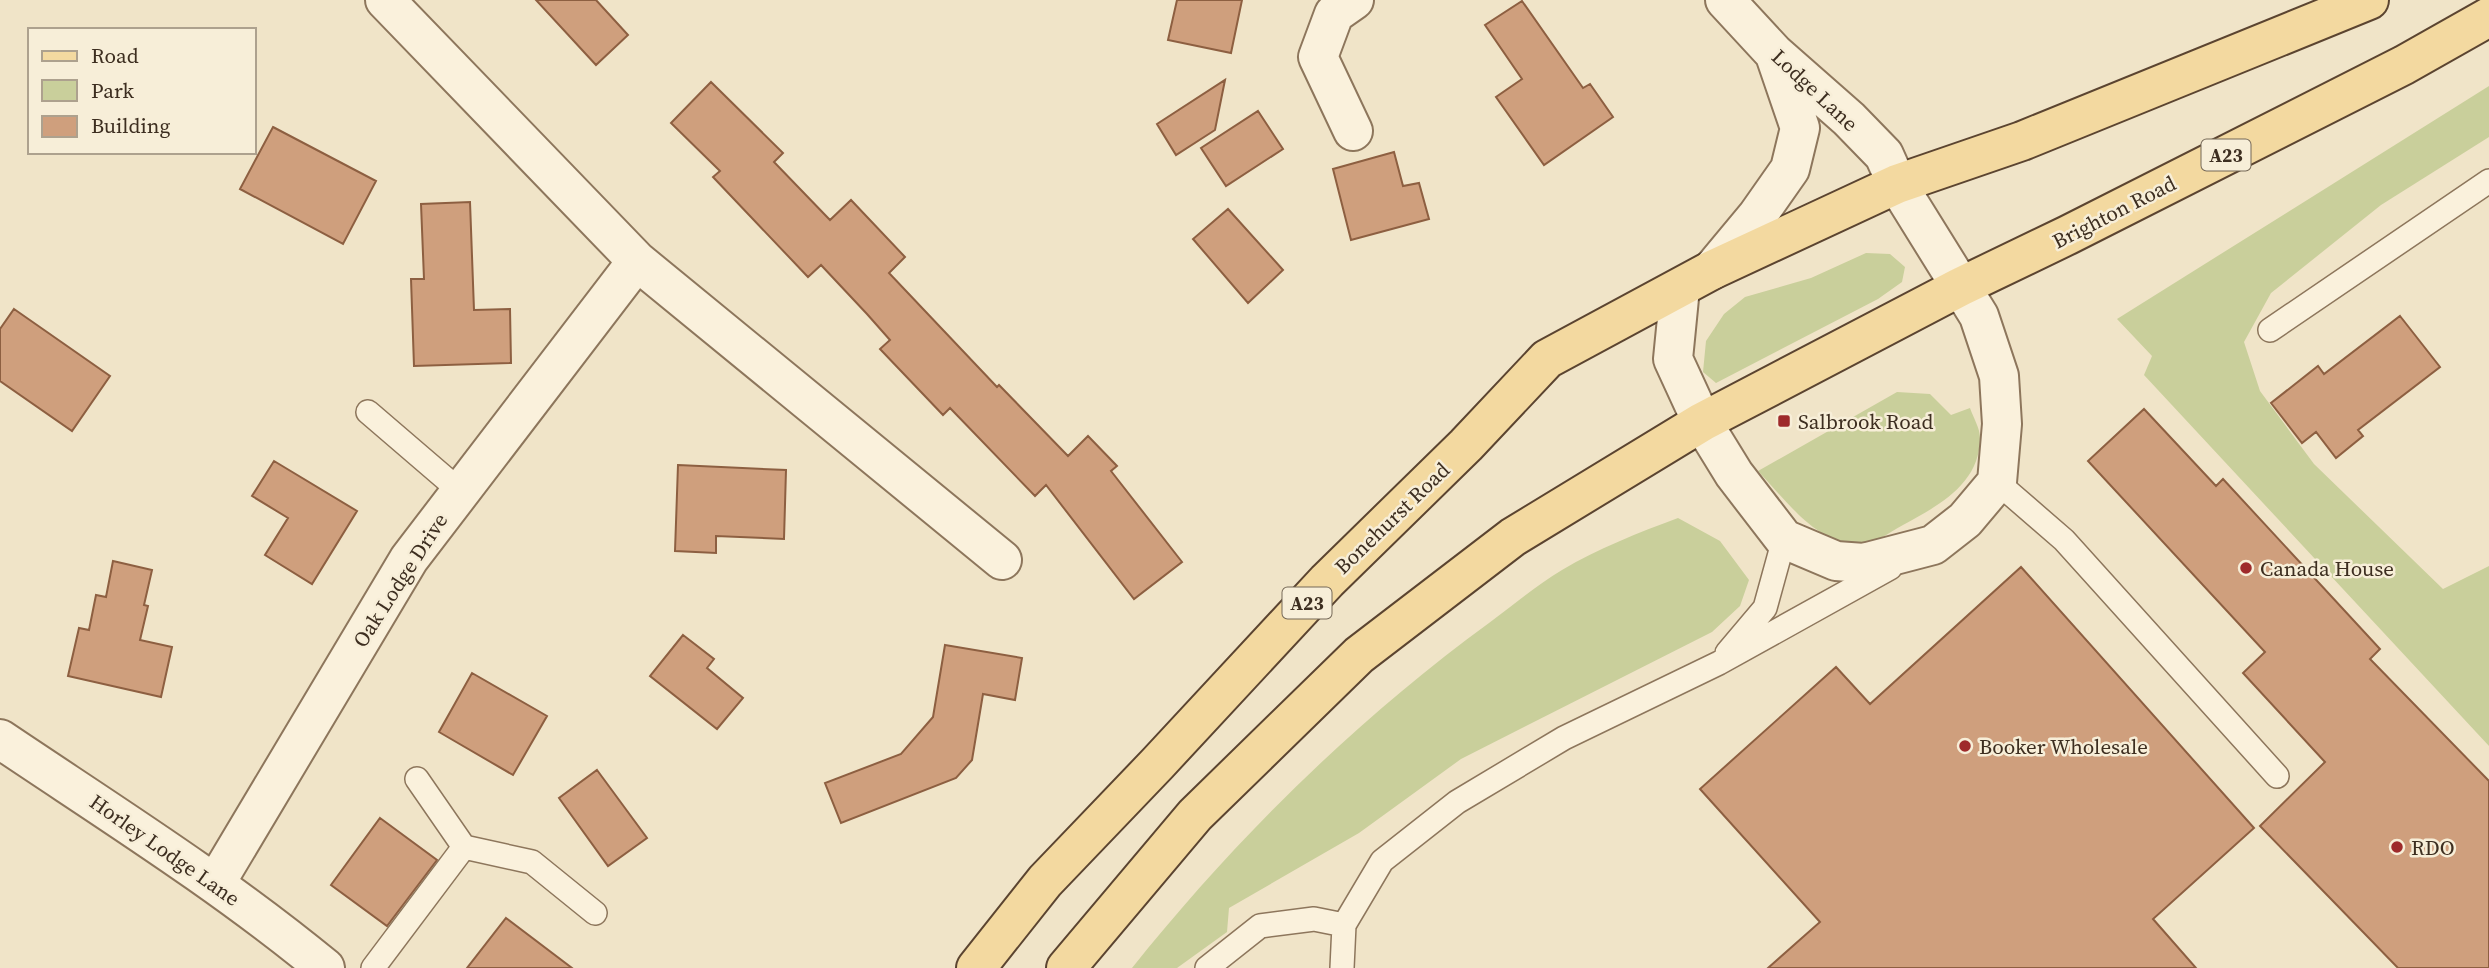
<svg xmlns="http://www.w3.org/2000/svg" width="2489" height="968" font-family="'Source Serif 4',serif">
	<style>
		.green { fill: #c9cf9b }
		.building { fill: #cf9f7d; stroke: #8d5f41; stroke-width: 2 }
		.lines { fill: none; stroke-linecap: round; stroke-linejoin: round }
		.service-casing { stroke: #8d765c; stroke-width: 26 }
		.minor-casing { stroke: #8d765c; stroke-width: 42 }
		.tertiary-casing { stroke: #8d765c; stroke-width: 42 }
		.primary-casing { stroke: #5b4430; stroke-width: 42 }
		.service { stroke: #faf1dc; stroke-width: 23 }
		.minor { stroke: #faf1dc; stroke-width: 38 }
		.tertiary { stroke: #faf1dc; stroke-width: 38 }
		.primary { stroke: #f3d9a0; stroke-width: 38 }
		.poi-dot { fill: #9e2a2b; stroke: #f7eed8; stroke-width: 2.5 }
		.labels { text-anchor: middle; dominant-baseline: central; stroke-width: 5; stroke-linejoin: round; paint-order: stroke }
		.shield { fill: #f7eed8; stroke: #756857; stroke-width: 2 }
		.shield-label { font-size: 19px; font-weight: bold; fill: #3d2e20 }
		.street-label { font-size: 21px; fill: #3d2e20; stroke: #f7eed8 }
		.poi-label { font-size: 21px; fill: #3d2e20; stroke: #f7eed8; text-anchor: start }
	</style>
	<rect width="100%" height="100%" fill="#f0e4c8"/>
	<path class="green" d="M 2489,86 L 2489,137 L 2381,205 L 2271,293 L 2244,342 L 2260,391 L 2314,464 L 2443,589 L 2489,566 L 2489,746 L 2144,375 L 2152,356 L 2117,319 Z
		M 1866,253 L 1890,254 L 1905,267 L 1902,282 L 1878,299 L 1716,383 L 1703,372 L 1706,341 L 1724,314 L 1745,297 L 1811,278 Z
		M 1897,392 L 1930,394 L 1951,415 L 1970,408 C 1973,417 1980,428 1980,438 C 1980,484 1938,506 1903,525 C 1888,533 1871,547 1854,545 C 1813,540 1784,498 1758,471 Z
		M 1678,518 L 1720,541 L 1749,580 L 1740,606 L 1712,632 L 1461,759 L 1359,833 L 1229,908 L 1227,932 L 1177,968 L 1132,968 C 1235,839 1356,720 1489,623 C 1513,605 1537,585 1562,570 C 1597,549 1640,532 1678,518 Z"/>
	<path class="building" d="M 536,0 L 596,0 L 628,35 L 596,65 Z
		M 1177,0 L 1242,0 L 1231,53 L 1168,40 Z
		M 1522,1 L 1583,88 L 1590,84 L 1613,117 L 1544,165 L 1496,97 L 1522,79 L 1485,25 Z
		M 1225,80 L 1215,130 L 1176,155 L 1157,124 Z
		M 711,82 L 783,153 L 774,162 L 830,220 L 851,200 L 905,257 L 889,273 L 997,387 L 999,385 L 1068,456 L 1088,436 L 1117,466 L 1111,471 L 1182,562 L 1134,599 L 1046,485 L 1035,496 L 950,408 L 943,415 L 880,349 L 890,340 L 867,314 L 821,265 L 808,277 L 713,177 L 720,171 L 671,123 Z
		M 1258,111 L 1283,149 L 1226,186 L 1201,148 Z
		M 273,127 L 376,181 L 343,244 L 240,189 Z
		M 1394,152 L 1403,186 L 1419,183 L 1429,219 L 1351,240 L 1333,169 Z
		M 470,202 L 474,310 L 510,309 L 511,363 L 414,366 L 411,279 L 424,279 L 421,204 Z
		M 1228,209 L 1283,270 L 1248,303 L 1193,239 Z
		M 14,309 L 110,376 L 72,431 L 0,381 L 0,329 Z
		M 2400,316 L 2440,367 L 2358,430 L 2363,436 L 2336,458 L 2316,432 L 2302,443 L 2271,403 L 2318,366 L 2324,374 Z
		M 2144,409 L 2216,486 L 2223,479 L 2380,649 L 2370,659 L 2489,781 L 2489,968 L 2398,968 L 2260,826 L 2325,762 L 2243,673 L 2265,652 L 2088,461 Z
		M 274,461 L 357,511 L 312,584 L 265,555 L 288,518 L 252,496 Z
		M 678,465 L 786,470 L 784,539 L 716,536 L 716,553 L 675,551 Z
		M 113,561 L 152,570 L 144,605 L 148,606 L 140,640 L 172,647 L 161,697 L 68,676 L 79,628 L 89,630 L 96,595 L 106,597 Z
		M 2021,567 L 2254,828 L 2153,919 L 2196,968 L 1768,968 L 1820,922 L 1700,789 L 1836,667 L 1870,704 Z
		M 683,635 L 714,659 L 707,668 L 743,698 L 717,729 L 650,676 Z
		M 945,645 L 1022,658 L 1015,700 L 983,694 L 972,760 L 956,778 L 841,823 L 825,783 L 901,754 L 933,717 Z
		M 472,673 L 547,716 L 513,775 L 439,732 Z
		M 597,770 L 647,838 L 608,866 L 559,798 Z
		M 380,818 L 437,860 L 387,926 L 331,885 Z
		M 506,918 L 572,968 L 467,968 Z"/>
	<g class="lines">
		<defs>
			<path id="service" d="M 2270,330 L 2489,181
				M 368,412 L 460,491
				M 1997,482 L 2064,540 L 2277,776
				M 1727,653 L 1765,608 L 1784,539
				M 417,779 L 464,847
				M 373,968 L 464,847 L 532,862 L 595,913
				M 1207,968 L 1260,926 L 1314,919 L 1344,925 L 1382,861 L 1457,802 L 1564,738 L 1719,663 L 1890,568
				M 1342,968 L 1344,925"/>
			<path id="minor" d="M 385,0 L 637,261 L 1002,560
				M 1353,131 L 1318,57 L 1334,14 L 1354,0
				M 1680,288 L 1673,359 L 1702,422 L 1734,474 L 1784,539 L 1836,561 L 1864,563 L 1933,545 L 1965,520 L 1997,482 L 2002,424 L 1999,376 L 1979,316 L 1897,184
				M 0,739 C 110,813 222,883 325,968
				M 215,884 L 409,559 L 637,261"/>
			<path id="tertiary" d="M 1725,0 L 1774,53 L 1849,119 L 1884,155 L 1897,184
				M 1712,270 L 1757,216 L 1790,169 L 1800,128 L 1775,55"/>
			<path id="primary" d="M 976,968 L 1045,881 L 1158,763 L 1327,581 L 1466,445 L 1547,359 L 1712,270 L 1897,184 L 2022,141 L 2369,0
				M 1066,968 L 1195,815 L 1359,655 L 1513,537 L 1702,422 L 1960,287 L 2068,235 L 2404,65 L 2489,17"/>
		</defs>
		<use href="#service" class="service-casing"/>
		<use href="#minor" class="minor-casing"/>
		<use href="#tertiary" class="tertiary-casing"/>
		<use href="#primary" class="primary-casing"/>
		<use href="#service" class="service"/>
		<use href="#minor" class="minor"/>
		<use href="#tertiary" class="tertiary"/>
		<use href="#primary" class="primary"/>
	</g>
	<g class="poi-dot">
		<rect x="1777" y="414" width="14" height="14" rx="3.5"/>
		<circle cx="2246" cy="568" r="7"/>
		<circle cx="1965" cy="746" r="7"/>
		<circle cx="2397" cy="847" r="7"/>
	</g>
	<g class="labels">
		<g class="shield">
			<rect x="2201.5" y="139.5" width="49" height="31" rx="5"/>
			<rect x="1282.5" y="587.5" width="49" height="31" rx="5"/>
		</g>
		<g class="shield-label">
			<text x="2226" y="155">A23</text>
			<text x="1307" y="603">A23</text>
		</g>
		<g class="street-label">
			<text transform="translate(1815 90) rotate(43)">Lodge Lane</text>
			<text transform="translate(2114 212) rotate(-27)">Brighton Road</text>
			<text transform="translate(1392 518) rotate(-44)">Bonehurst Road</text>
			<text transform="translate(400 580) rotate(-57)">Oak Lodge Drive</text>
			<text transform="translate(165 850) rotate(35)">Horley Lodge Lane</text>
		</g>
		<g class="poi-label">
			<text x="1798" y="421">Salbrook Road</text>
			<text x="2260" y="568">Canada House</text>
			<text x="1979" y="746">Booker Wholesale</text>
			<text x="2411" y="847">RDO</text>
		</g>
	</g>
	<rect x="28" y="28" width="228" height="126" fill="#f7eed8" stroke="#ada18e" stroke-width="2"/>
	<rect x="42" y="51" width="35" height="10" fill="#f3d9a0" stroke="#ada18e" stroke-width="2"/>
	<text x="91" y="63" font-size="21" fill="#3d2e20">Road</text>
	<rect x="42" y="80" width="35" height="21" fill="#c9cf9b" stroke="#ada18e" stroke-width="2"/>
	<text x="91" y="98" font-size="21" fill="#3d2e20">Park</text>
	<rect x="42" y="116" width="35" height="21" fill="#cf9f7d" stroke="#ada18e" stroke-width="2"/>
	<text x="91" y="133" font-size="21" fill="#3d2e20">Building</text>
</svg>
